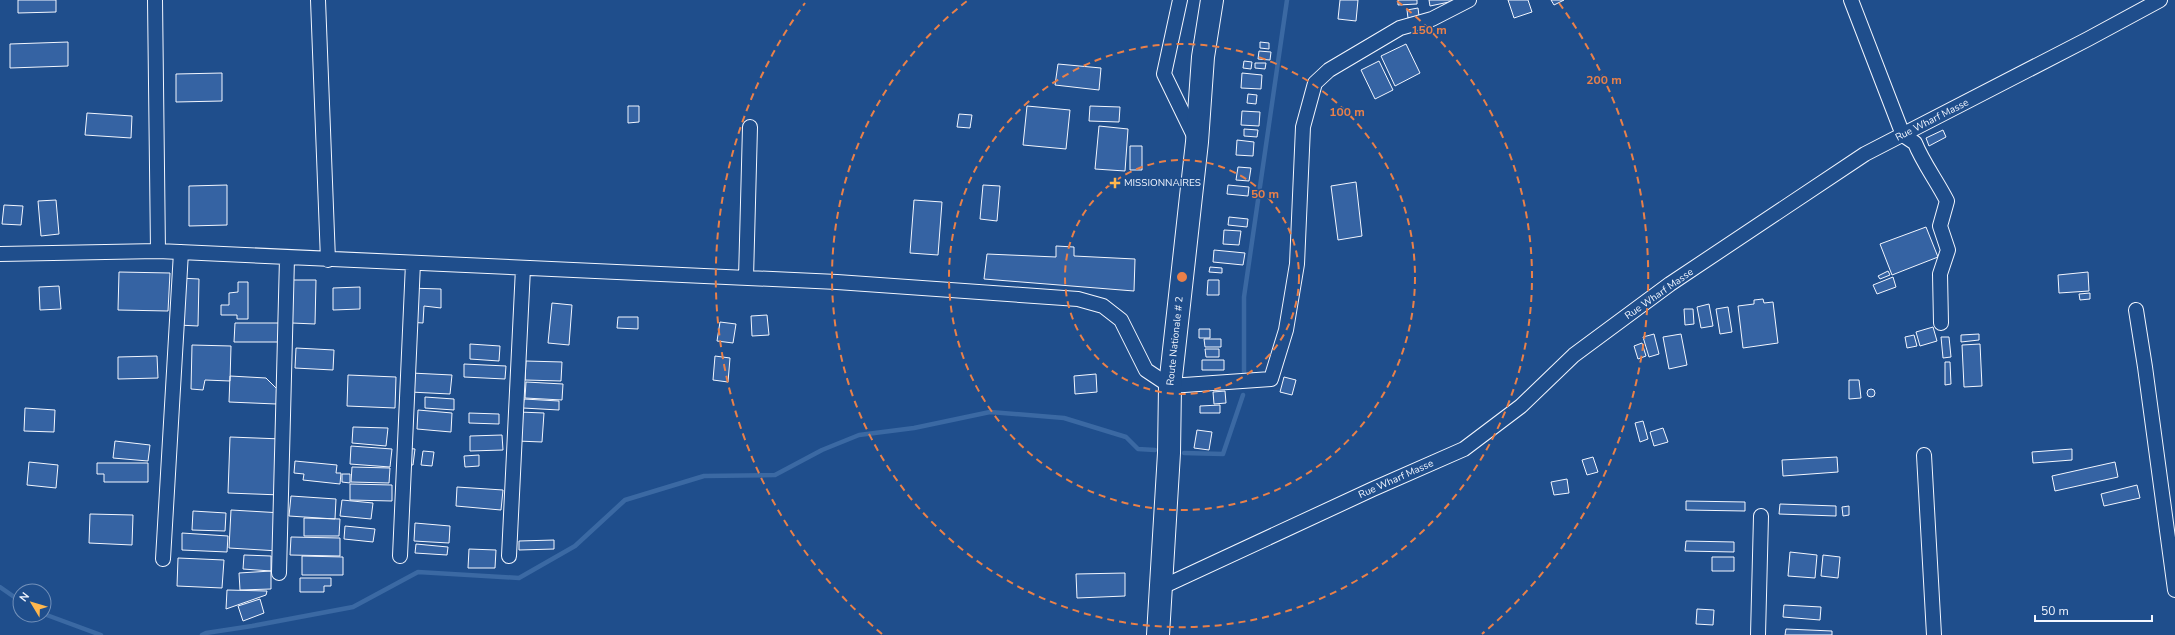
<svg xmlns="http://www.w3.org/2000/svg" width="2175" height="635" font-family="'Nunito Sans',sans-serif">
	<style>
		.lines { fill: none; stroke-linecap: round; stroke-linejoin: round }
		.stream { stroke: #3b69a3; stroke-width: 4.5 }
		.building { fill: #3563a3; stroke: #f2f6ff }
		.minor-casing { stroke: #f2f6ff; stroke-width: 16 }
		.primary-casing { stroke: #f2f6ff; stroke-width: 24 }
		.minor { stroke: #1f4e8c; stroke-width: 14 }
		.primary { stroke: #1f4e8c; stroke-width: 22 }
		.ring { fill: none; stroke: #ea8049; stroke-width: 2; stroke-dasharray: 7 5 }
		.poi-dot { fill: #ffb74d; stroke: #1f4e8c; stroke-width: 1.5 }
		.labels { text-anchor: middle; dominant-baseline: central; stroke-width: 3; stroke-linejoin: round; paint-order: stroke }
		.street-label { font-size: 10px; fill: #f2f6ff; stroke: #1f4e8c }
		.poi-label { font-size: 10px; fill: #f2f6ff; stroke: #1f4e8c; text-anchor: start }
		.centre { fill: #ea8049; stroke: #1f4e8c; stroke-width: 2 }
		.ring-label { font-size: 12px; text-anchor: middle; font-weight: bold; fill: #ea8049; stroke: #1f4e8c; stroke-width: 3; stroke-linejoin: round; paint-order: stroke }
	</style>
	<rect width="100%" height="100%" fill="#1f4e8c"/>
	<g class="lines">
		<path class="stream" d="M 1244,373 L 1244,297 L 1287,0
			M 1184,453 L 1223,454 L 1243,395
			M 0,587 L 20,601
			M 44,614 L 101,635
			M 202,635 L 206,633 L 252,626 L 353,607 L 418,572 L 519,578 L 575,546 L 625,500 L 704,476 L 775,475 L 822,450 L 859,435 L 914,428 L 990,412 L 1064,418 L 1126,437 L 1138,449 L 1155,450"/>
	</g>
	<path class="building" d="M 18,0 L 56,0 L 56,12 L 18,13 Z
		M 1340,0 L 1358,0 L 1356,21 L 1338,19 Z
		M 1398,0 L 1417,0 L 1417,4 L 1398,5 Z
		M 1429,0 L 1454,0 L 1454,1 L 1430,6 Z
		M 1508,0 L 1528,0 L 1532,12 L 1514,18 Z
		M 1551,0 L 1564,0 L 1554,5 Z
		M 1418,8 L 1419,16 L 1408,18 L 1407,10 Z
		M 68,42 L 68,66 L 10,68 L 10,44 Z
		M 1260,42 L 1269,43 L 1269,49 L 1260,48 Z
		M 1406,44 L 1420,73 L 1395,86 L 1381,56 Z
		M 1259,51 L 1271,52 L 1270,60 L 1258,59 Z
		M 1244,61 L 1252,62 L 1251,69 L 1243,68 Z
		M 1379,61 L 1393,90 L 1375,99 L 1361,70 Z
		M 1255,63 L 1266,63 L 1265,69 L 1255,68 Z
		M 1058,64 L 1101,68 L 1099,90 L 1055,85 Z
		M 222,73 L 222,101 L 176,102 L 176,74 Z
		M 1242,73 L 1262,75 L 1261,89 L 1241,88 Z
		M 1248,94 L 1257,95 L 1256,104 L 1247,103 Z
		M 628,106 L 639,106 L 639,122 L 628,123 Z
		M 1027,106 L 1070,110 L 1066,149 L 1023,145 Z
		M 1090,106 L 1120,107 L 1119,122 L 1089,121 Z
		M 1242,111 L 1260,112 L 1259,126 L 1241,125 Z
		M 87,113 L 132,116 L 131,138 L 85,135 Z
		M 959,114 L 972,115 L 970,128 L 957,127 Z
		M 1099,126 L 1128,129 L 1125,171 L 1095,169 Z
		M 1244,129 L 1258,130 L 1257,137 L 1244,136 Z
		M 1943,130 L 1946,137 L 1929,146 L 1926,138 Z
		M 1237,140 L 1254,142 L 1253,156 L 1236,155 Z
		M 1130,146 L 1142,146 L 1142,170 L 1130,170 Z
		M 1238,167 L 1251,168 L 1249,181 L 1236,180 Z
		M 1356,182 L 1362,236 L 1338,240 L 1331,186 Z
		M 227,185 L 227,225 L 189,226 L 189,186 Z
		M 983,185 L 1000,186 L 997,221 L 980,219 Z
		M 1228,185 L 1249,187 L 1248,196 L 1227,194 Z
		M 56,200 L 59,234 L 41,236 L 38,201 Z
		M 914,200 L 942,202 L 938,255 L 910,253 Z
		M 4,205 L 23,206 L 21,225 L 2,224 Z
		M 1229,217 L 1248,219 L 1247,227 L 1228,225 Z
		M 1926,227 L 1938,257 L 1892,275 L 1880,244 Z
		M 1224,230 L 1241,231 L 1239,245 L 1223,244 Z
		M 1056,246 L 1074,247 L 1074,256 L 1135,259 L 1134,291 L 984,279 L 987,254 L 1056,257 Z
		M 1214,250 L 1245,253 L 1243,265 L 1213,262 Z
		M 1210,267 L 1222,268 L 1222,273 L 1209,272 Z
		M 1888,271 L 1890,275 L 1880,279 L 1878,276 Z
		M 119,272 L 170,273 L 168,311 L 118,310 Z
		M 2088,272 L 2089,291 L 2059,293 L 2058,275 Z
		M 1893,277 L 1896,287 L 1877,294 L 1873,285 Z
		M 179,278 L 199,279 L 198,326 L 178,325 Z
		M 293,280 L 316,280 L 315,324 L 292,323 Z
		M 1208,280 L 1219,280 L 1219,295 L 1207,295 Z
		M 238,282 L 248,282 L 248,319 L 237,319 L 237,315 L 221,315 L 221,305 L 229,305 L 229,293 L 238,292 Z
		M 59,286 L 61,309 L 40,310 L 39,287 Z
		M 360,287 L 360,309 L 333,310 L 333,288 Z
		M 409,288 L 441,289 L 441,308 L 424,306 L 423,323 L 407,322 Z
		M 2090,293 L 2090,299 L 2080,300 L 2079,294 Z
		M 1763,299 L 1764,303 L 1773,302 L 1778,343 L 1743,348 L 1738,306 L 1754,304 L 1754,300 Z
		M 552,303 L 572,305 L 569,345 L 548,343 Z
		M 1709,304 L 1713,326 L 1701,328 L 1697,307 Z
		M 1728,307 L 1732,332 L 1720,334 L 1716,309 Z
		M 1684,309 L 1693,309 L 1694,324 L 1685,325 Z
		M 767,315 L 769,335 L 752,336 L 751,316 Z
		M 618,317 L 638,317 L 638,329 L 617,328 Z
		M 720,322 L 736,324 L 733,343 L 717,341 Z
		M 235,323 L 279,323 L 278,342 L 234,342 Z
		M 1933,327 L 1937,341 L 1920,346 L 1916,332 Z
		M 1199,329 L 1210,329 L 1210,338 L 1199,338 Z
		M 1654,334 L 1659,354 L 1649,357 L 1643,337 Z
		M 1681,334 L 1687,365 L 1669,369 L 1663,337 Z
		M 1979,334 L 1979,340 L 1961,342 L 1961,335 Z
		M 1914,335 L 1917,346 L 1907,348 L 1905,337 Z
		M 1941,337 L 1949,337 L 1951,357 L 1943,358 Z
		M 1204,339 L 1221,339 L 1221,347 L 1205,347 Z
		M 1642,343 L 1646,356 L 1638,359 L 1634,346 Z
		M 470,344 L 500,346 L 499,361 L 470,359 Z
		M 1980,344 L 1982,386 L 1964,387 L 1962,345 Z
		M 192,345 L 231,346 L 230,381 L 205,380 L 203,390 L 191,389 Z
		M 296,348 L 334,350 L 333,370 L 295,368 Z
		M 1205,349 L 1219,349 L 1219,357 L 1206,357 Z
		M 157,356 L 158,378 L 118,379 L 118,357 Z
		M 715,356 L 730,358 L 728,382 L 713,380 Z
		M 1202,360 L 1224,360 L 1224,370 L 1202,370 Z
		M 526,361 L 562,362 L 561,381 L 525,380 Z
		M 1945,362 L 1950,362 L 1951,384 L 1945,385 Z
		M 464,364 L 506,366 L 505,379 L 464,377 Z
		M 411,373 L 452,375 L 450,394 L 410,392 Z
		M 1096,374 L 1097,392 L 1075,394 L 1074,376 Z
		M 348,375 L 396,377 L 395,408 L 347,406 Z
		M 230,376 L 266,378 L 281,393 L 276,404 L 229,402 Z
		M 1284,377 L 1296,380 L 1292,395 L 1280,392 Z
		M 1849,380 L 1859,380 L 1861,398 L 1849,399 Z
		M 526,382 L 563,384 L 562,400 L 525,398 Z
		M1867 393a4 4 0 1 1 8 0a4 4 0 1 1-8 0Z
		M 1225,391 L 1226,403 L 1214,404 L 1213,392 Z
		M 425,397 L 454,399 L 454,410 L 425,408 Z
		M 524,399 L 559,401 L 559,410 L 523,408 Z
		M 1220,405 L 1220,413 L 1200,413 L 1200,406 Z
		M 25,408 L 55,410 L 54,432 L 24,431 Z
		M 418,410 L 452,413 L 451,432 L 417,429 Z
		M 519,412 L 544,413 L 542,442 L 517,441 Z
		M 469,413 L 499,414 L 499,424 L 469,423 Z
		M 1643,421 L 1648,439 L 1640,442 L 1635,423 Z
		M 353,427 L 388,428 L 386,446 L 352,443 Z
		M 1663,428 L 1668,442 L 1654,446 L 1650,432 Z
		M 1197,430 L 1212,432 L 1209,450 L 1194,448 Z
		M 502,435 L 503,450 L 470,451 L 470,436 Z
		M 230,437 L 282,439 L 281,495 L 228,493 Z
		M 115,441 L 150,445 L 148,461 L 113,458 Z
		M 351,446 L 392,449 L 390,467 L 350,464 Z
		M 405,448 L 415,449 L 413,465 L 403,464 Z
		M 2072,449 L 2072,460 L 2033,463 L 2032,452 Z
		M 423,451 L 434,452 L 432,466 L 421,465 Z
		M 479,455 L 479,466 L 465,467 L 464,456 Z
		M 1593,457 L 1598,472 L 1587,475 L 1582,460 Z
		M 1837,457 L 1838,472 L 1783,476 L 1782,460 Z
		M 295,461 L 337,465 L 336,473 L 341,473 L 340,484 L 303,480 L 304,474 L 294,473 Z
		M 29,462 L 58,465 L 56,488 L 27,485 Z
		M 2115,462 L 2118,477 L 2055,491 L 2052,476 Z
		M 97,463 L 148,463 L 148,482 L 104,482 L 104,474 L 97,474 Z
		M 352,467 L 390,468 L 389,483 L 351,482 Z
		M 342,474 L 350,474 L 350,483 L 342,482 Z
		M 1567,479 L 1569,493 L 1554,495 L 1551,482 Z
		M 350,484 L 392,485 L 392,501 L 350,500 Z
		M 2137,485 L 2140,498 L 2104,506 L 2101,494 Z
		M 457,487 L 503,490 L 501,510 L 456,506 Z
		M 291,496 L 336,499 L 335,519 L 289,516 Z
		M 342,500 L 373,503 L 371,519 L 340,516 Z
		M 1686,501 L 1745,502 L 1745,511 L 1686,510 Z
		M 1780,504 L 1836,506 L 1836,516 L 1779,514 Z
		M 1849,506 L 1849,515 L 1843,516 L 1842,507 Z
		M 231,510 L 282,513 L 279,551 L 229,548 Z
		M 193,511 L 226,513 L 225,531 L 192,530 Z
		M 90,514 L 133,515 L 132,545 L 89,543 Z
		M 304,518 L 340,519 L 339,536 L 304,536 Z
		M 415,523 L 450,526 L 449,543 L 414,541 Z
		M 345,526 L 375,529 L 373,542 L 344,539 Z
		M 182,533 L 228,536 L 227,552 L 182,550 Z
		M 291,537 L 340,538 L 340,556 L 290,555 Z
		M 554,540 L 554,549 L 519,550 L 519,541 Z
		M 1686,541 L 1734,542 L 1734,552 L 1685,551 Z
		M 416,544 L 448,547 L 447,555 L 415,553 Z
		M 469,549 L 496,550 L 495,568 L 468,568 Z
		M 1790,552 L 1817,555 L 1815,578 L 1788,576 Z
		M 244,555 L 271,556 L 271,571 L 243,569 Z
		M 1823,555 L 1840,557 L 1838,578 L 1821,576 Z
		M 302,556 L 343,557 L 343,575 L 302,575 Z
		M 1712,557 L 1734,557 L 1734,571 L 1712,571 Z
		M 178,558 L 224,560 L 222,588 L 177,586 Z
		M 271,571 L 271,589 L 240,590 L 239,573 Z
		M 1125,573 L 1125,596 L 1077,598 L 1076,574 Z
		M 300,578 L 331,578 L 331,586 L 324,586 L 324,592 L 300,592 Z
		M 227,590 L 267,591 L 266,595 L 226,609 Z
		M 260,599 L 264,613 L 243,621 L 238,606 Z
		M 1784,605 L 1821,607 L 1820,620 L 1783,617 Z
		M 1697,609 L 1714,610 L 1713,625 L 1696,624 Z
		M 1786,629 L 1832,631 L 1832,635 L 1785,635 Z"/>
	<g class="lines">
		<defs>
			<path id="minor" d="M 155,0 L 158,251
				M 318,0 L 328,260
				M 1180,0 L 1164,74 L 1196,140
				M 1851,0 L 1903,135 L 1915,143 C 1923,163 1937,181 1947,201 L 1940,226 L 1948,250 L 1940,274 L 1941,323
				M 0,254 L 158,251 L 837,282 L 1078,299 L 1103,306 L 1121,320 L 1146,370 L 1170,386 L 1271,379 L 1286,330 L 1297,264 L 1303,127 L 1315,83 L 1329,70 L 1400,28 L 1432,19 L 1469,0
				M 746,278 L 750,127
				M 2136,310 L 2145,367 L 2175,590
				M 1924,455 L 1934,635
				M 400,556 L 413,263
				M 509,556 L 523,268
				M 163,559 L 181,252
				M 279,573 L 287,258
				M 1162,587 L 1373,489 L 1464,449 L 1521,406 L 1574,355 L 1670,284 L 1865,154 L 2088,39 L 2160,0
				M 1758,635 L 1761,516"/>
			<path id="primary" d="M 1158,635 L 1169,453 L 1170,386 L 1197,142 L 1203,57 L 1212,0"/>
		</defs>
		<use href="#minor" class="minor-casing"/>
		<use href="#primary" class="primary-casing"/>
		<use href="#minor" class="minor"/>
		<use href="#primary" class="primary"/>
	</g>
	<g class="ring">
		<circle cx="1182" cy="277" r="117"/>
		<circle cx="1182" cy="277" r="233"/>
		<path d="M1397 1A350 350 0 1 1 967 1"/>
		<path d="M882 634A466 466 0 0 1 805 3M1559 3A466 466 0 0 1 1482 634"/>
	</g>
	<path class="poi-dot" d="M1113 177h4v4h4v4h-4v4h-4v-4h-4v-4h4z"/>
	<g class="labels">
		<g class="street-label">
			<text transform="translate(1932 120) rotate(-27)">Rue Wharf Masse</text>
			<text transform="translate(1659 294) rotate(-35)">Rue Wharf Masse</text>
			<text transform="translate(1175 341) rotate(-84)">Route Nationale # 2</text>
			<text transform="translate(1396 479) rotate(-24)">Rue Wharf Masse</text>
		</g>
		<g class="poi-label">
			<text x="1124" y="183">MISSIONNAIRES</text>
		</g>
	</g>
	<circle cx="1182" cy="277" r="6" class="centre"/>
	<g class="ring-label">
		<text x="1429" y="34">150 m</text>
		<text x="1604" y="84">200 m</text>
		<text x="1347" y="116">100 m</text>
		<text x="1265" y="198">50 m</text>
	</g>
	<g transform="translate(32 603) rotate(308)"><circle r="19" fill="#1f4e8c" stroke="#7391ba"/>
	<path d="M0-3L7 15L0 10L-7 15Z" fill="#ffb74d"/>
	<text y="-6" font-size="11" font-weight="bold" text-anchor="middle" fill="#f2f6ff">N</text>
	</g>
	<path d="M2035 615v6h117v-6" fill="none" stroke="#f2f6ff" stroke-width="2"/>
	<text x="2041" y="615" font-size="12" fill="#f2f6ff" stroke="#1f4e8c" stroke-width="3" paint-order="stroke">50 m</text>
</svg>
